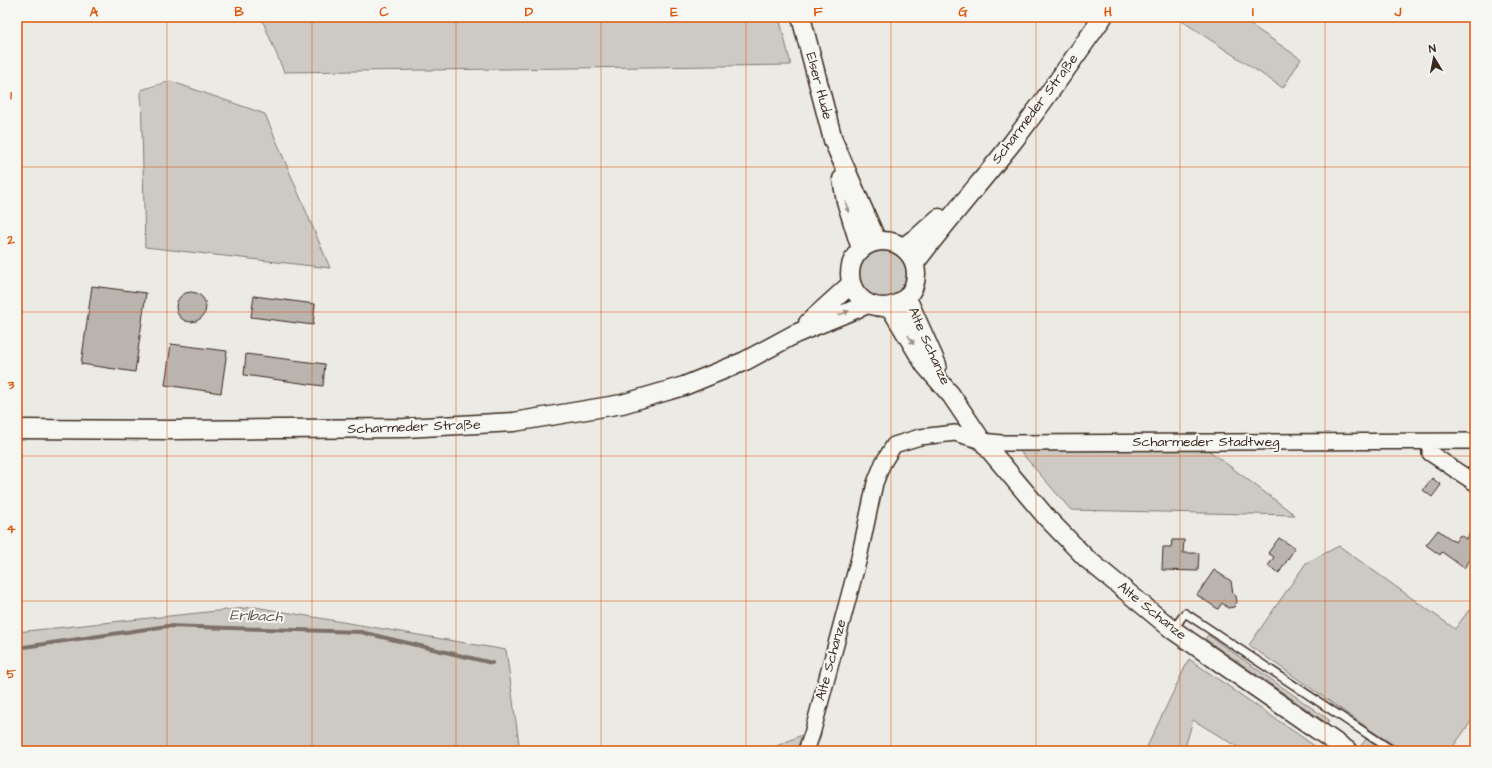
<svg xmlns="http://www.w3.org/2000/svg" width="1492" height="768" font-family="'Architects Daughter',sans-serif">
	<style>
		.green { fill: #cdcac4; stroke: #847a71 }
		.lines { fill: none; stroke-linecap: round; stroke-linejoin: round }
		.stream { stroke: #7c7167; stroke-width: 4 }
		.building { fill: #bab4ae; stroke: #3b2a1e }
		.service-casing { stroke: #3b2a1e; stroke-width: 10 }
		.minor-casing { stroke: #3b2a1e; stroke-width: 18 }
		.tertiary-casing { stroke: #3b2a1e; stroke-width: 21 }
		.service { stroke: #f6f6f2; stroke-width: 7 }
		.minor { stroke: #f6f6f2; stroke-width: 15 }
		.tertiary { stroke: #f6f6f2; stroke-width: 18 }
		.oneway { fill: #989088 }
		.grid { fill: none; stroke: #df570d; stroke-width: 1; stroke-opacity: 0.55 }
		.labels { text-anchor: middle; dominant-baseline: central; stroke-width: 4; stroke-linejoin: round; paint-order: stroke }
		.street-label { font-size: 14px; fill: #3b2a1e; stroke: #f6f6f2 }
		.water-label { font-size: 15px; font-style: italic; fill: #615449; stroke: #f6f6f2 }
		.neatline { fill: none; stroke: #df570d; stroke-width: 1.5 }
		.grid-label { font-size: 13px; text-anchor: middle; font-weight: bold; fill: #df570d }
	</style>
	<rect width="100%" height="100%" fill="#ebeae5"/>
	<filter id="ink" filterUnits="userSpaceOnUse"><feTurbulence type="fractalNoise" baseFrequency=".025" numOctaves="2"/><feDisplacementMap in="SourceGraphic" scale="8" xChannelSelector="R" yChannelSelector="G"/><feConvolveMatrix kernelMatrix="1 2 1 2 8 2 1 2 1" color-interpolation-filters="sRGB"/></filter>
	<g filter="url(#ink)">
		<path class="green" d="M 261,17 L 779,17 L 791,65 L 284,72 Z
			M 1176,17 L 1239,17 L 1301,59 L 1283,88 Z
			M 170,81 L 265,114 L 330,268 L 145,247 L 141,90 Z
			M859 275a24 24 0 1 1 48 0a24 24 0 1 1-48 0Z
			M 1204,447 L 1295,515 L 1071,510 L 1019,450 Z
			M 1339,546 L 1455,629 L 1469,610 L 1475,614 L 1475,716 L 1450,751 L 1404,751 L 1378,735 L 1249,645 L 1306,563 Z
			M 255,607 L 506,650 L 520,751 L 17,751 L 17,632 Z
			M 1208,635 L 1329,720 L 1327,723 L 1205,639 Z
			M 1189,659 L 1322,751 L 1244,751 L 1193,720 L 1184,751 L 1145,751 Z
			M 802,735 L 796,751 L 765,751 Z
			M 1366,739 L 1383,751 L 1366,751 L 1360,747 Z"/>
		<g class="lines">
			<path class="stream" d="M 17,648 L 167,626 L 361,632 L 492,663"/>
		</g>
		<path class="building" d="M 92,286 L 146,293 L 135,372 L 81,364 Z
			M176 307a15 15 0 1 1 30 0a15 15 0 1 1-30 0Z
			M 254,296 L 315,304 L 313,325 L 251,317 Z
			M 171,344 L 227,351 L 221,393 L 165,385 Z
			M 246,354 L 325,364 L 323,386 L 244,375 Z
			M 1432,478 L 1441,485 L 1432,497 L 1423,490 Z
			M 1475,526 L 1475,553 L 1464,568 L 1442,552 L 1440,555 L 1426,545 L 1438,530 L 1455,542 L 1460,535 L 1466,539 Z
			M 1279,538 L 1295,548 L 1279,573 L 1268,566 L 1274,557 L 1268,553 Z
			M 1172,540 L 1184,540 L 1183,553 L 1199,553 L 1198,571 L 1162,570 L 1163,547 L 1171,547 Z
			M 1214,570 L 1231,581 L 1233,594 L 1236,596 L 1237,602 L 1234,607 L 1228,608 L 1222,603 L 1218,609 L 1197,595 Z"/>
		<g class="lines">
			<defs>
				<path id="service" d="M 1173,630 L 1185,613 L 1393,751"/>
				<path id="minor" d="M 1430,442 L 1430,453 L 1475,483
					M 806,751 L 812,734 L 859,558 L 875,483 L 883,463 L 894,445 L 920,437 L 955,433 L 982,441 L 1001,443 L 1475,441"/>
				<path id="tertiary" d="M 801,17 L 833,140 L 839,154 L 877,241
					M 842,179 L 846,201 L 861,249
					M850 274a33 33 0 1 1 66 0a33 33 0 1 1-66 0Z
					M 903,247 L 920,235 L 939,218
					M 915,263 C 946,222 980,183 1012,143 C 1044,102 1073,59 1103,17
					M 907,298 L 937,365
					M 890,307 L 925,365 L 951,395 L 982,441 L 1047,518 L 1086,558 L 1173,630 L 1348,751
					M 808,323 L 851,284
					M 17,429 L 173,430 L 405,428 L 514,422 L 622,404 L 684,386 L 745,361 L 795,334 L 868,304"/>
			</defs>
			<use href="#service" class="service-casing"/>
			<use href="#minor" class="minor-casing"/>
			<use href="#tertiary" class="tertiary-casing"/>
			<use href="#service" class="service"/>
			<use href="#minor" class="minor"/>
			<use href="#tertiary" class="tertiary"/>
		</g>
		<defs><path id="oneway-solid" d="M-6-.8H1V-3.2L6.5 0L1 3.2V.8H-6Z"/></defs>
		<g class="oneway">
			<use href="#oneway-solid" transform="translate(847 207) rotate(74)"/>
			<use href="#oneway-solid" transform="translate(844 313) rotate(-22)"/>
			<use href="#oneway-solid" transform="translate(911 340) rotate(59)"/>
		</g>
	</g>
	<path class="grid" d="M 167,17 L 167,751M 312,17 L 312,751M 456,17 L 456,751M 601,17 L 601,751M 746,17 L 746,751M 891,17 L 891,751M 1036,17 L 1036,751M 1180,17 L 1180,751M 1325,17 L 1325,751M 17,167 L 1475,167M 17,312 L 1475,312M 17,456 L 1475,456M 17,601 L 1475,601"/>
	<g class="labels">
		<g class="street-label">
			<text transform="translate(819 86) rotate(75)">Elser Hude</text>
			<text transform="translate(1035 109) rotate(-53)">Scharmeder Straße</text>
			<text transform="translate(929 346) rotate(66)">Alte Schanze</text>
			<text transform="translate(414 427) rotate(-2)">Scharmeder Straße</text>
			<text x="1206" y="442">Scharmeder Stadtweg</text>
			<text transform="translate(1152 611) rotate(39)">Alte Schanze</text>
			<text transform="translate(831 660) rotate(-75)">Alte Schanze</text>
		</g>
		<g class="water-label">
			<text transform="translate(256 616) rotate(2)">Erlbach</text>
		</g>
	</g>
	<rect width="1492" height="768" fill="none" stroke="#f6f6f2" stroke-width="44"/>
	<g transform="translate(1434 58) rotate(350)" stroke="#f6f6f2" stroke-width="3" paint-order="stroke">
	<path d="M0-3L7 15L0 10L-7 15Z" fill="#3b2a1e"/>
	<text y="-6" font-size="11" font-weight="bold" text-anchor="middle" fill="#3b2a1e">N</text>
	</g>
	<rect x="22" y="22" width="1448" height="724" class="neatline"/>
	<g class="grid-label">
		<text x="94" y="16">A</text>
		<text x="239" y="16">B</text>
		<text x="384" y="16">C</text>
		<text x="529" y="16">D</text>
		<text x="674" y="16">E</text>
		<text x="818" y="16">F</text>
		<text x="963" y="16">G</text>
		<text x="1108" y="16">H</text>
		<text x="1253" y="16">I</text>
		<text x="1398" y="16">J</text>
		<text x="11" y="99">1</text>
		<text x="11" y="244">2</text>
		<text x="11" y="389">3</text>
		<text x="11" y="533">4</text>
		<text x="11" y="678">5</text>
	</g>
</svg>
